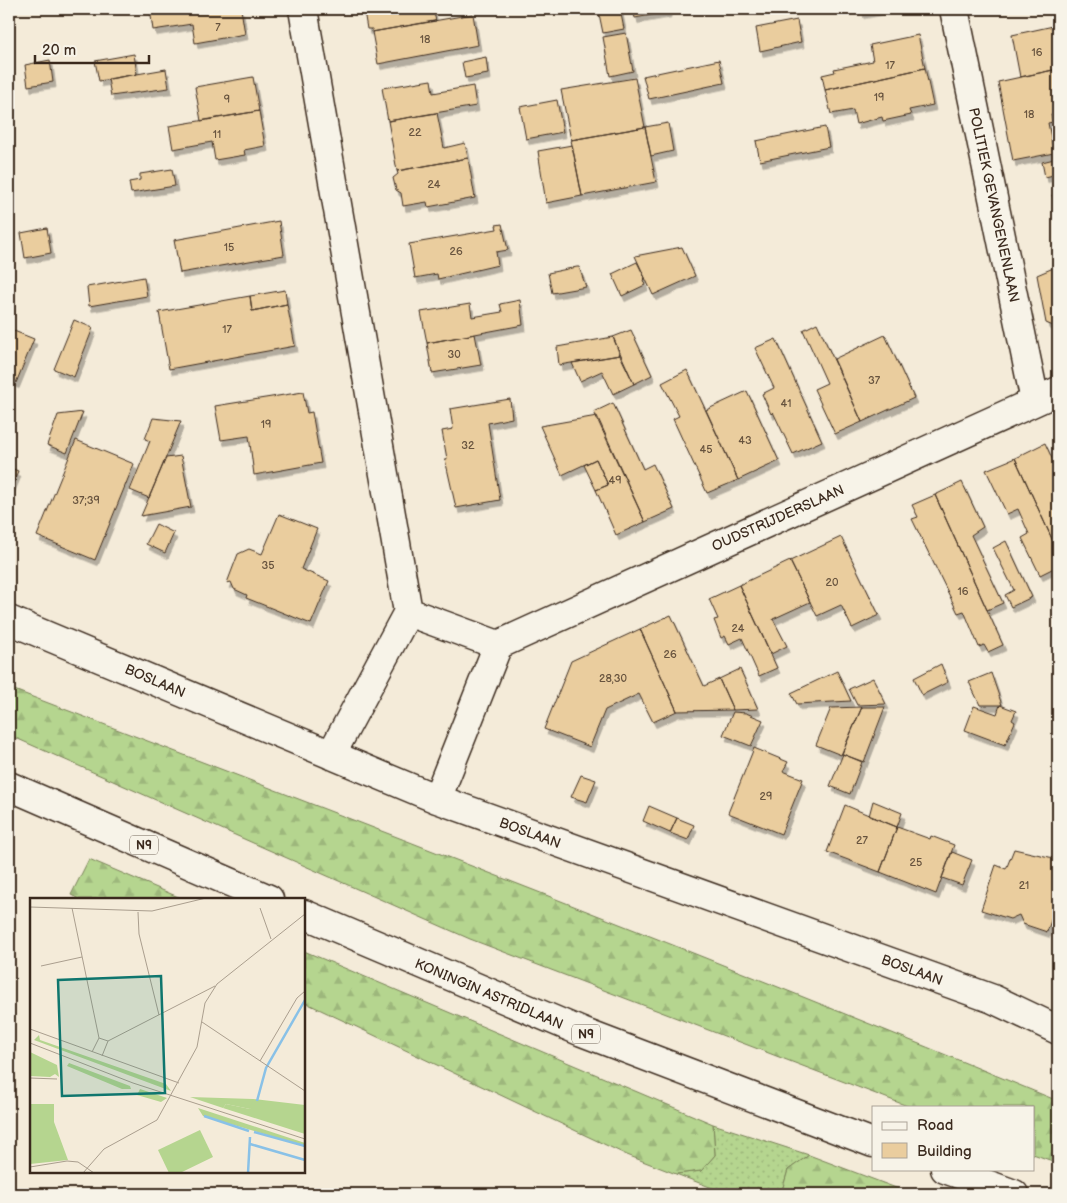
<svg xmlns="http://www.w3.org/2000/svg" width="1067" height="1203" font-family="'Balsamiq Sans',sans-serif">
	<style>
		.grass { fill: url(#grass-dots); stroke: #788056 }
		.forest { fill: url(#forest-firs); stroke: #788056 }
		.building { fill: #eacd9e; stroke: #3b2a1e; filter: url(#shadow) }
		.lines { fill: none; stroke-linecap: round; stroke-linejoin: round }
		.street-casing { stroke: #3b2a1e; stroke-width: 31 }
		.primary-casing { stroke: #3b2a1e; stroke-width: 31 }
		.street { stroke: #f7f3e8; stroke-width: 28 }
		.primary { stroke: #f7f3e8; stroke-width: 28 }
		.labels { text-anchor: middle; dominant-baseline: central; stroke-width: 4; stroke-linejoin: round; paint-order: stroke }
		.number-label { font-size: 11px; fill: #67533e }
		.shield { fill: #f7f3e8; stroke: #73665b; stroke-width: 1 }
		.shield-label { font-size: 12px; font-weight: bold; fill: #3b2a1e }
		.street-label { font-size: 14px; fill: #3b2a1e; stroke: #f7f3e8 }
		.inset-river { fill: none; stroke: #89c1e7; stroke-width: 2.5 }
		.inset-road { fill: none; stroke: #aa9e8e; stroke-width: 1 }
		.view { fill: #0f766e; fill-opacity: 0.15; stroke: #0f766e; stroke-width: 2.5 }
		.inset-edge { fill: none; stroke: #3b2a1e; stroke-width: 2.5 }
	</style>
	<defs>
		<pattern id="grass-dots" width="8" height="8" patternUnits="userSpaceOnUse" patternTransform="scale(1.25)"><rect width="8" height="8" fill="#b5d58f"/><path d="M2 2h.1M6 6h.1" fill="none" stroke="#9db77b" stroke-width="1.8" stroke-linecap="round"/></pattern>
		<pattern id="forest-firs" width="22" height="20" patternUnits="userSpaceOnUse" patternTransform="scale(1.25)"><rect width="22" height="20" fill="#b5d58f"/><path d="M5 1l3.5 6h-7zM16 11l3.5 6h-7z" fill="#9db77b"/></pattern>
		<filter id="shadow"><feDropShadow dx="3" dy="5.5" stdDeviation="0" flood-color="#0004"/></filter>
	</defs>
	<rect width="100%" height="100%" fill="#f4ebd9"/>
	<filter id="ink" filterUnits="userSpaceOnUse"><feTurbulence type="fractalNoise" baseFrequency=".02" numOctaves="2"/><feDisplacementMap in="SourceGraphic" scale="10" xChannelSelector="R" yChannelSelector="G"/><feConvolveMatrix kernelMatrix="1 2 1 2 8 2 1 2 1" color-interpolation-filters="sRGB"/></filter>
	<g filter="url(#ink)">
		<path class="grass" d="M 713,1124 L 809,1155 L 788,1170 L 781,1194 L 728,1194 L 676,1174 L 701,1171 L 715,1155 Z"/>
		<path class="forest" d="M 9,688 C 360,822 711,957 1058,1101 L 1058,1163 L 1033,1154 L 1033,1107 L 910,1107 L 470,939 L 9,735 Z
			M 89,859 L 183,899 L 79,899 L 71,895 Z
			M 304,951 L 713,1124 L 715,1155 L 701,1171 L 676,1174 L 627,1155 L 304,1002 Z
			M 809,1155 L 912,1194 L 781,1194 L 788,1170 Z"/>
		<path class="building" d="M 150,9 L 241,9 L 245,34 L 195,43 L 192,24 L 153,30 Z
			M 368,9 L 433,9 L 436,21 L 372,32 L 372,29 L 367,29 L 364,11 L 369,11 Z
			M 598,9 L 620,9 L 624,29 L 603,33 Z
			M 633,9 L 668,9 L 668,12 L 635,18 Z
			M 860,9 L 882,9 L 861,13 Z
			M 473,14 L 478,45 L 378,64 L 372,32 Z
			M 797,20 L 801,42 L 760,51 L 756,28 Z
			M 1058,25 L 1058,69 L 1020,77 L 1012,35 Z
			M 626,33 L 633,71 L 610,76 L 603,37 Z
			M 918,35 L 925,68 L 825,90 L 822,75 L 835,72 L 834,69 L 873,61 L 870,45 Z
			M 134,54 L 137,74 L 99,81 L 95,61 Z
			M 486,57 L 488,74 L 465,78 L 462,62 Z
			M 50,60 L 53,82 L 28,86 L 25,65 Z
			M 719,60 L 724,83 L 649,99 L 643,76 Z
			M 925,68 L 933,105 L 909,110 L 911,115 L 883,121 L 882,117 L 856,124 L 853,110 L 831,114 L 825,90 Z
			M 166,69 L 169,88 L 111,96 L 108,79 Z
			M 1058,69 L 1058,113 L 1051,115 L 1053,122 L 1048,123 L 1054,153 L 1013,161 L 998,82 Z
			M 253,77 L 259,111 L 201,121 L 195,87 Z
			M 635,78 L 645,127 L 571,140 L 561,90 Z
			M 431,80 L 433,93 L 473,86 L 476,106 L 388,121 L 382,88 Z
			M 557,100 L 563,132 L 526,139 L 520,107 Z
			M 259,111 L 265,146 L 244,150 L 245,155 L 215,160 L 212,142 L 173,149 L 169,126 Z
			M 437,113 L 444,148 L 465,143 L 468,158 L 397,171 L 388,121 Z
			M 668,123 L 673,151 L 651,156 L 645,127 Z
			M 645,127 L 656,182 L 582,196 L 571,140 Z
			M 825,127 L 829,147 L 760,161 L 756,141 Z
			M 572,145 L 582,196 L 546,203 L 538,151 Z
			M 468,158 L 475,198 L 428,207 L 427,202 L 403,206 L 401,193 L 396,190 L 393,178 L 398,174 L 397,171 Z
			M 1058,158 L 1058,174 L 1045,177 L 1042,162 Z
			M 172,169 L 175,186 L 131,193 L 129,182 L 140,180 L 140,174 Z
			M 1058,193 L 1058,211 L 1052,195 Z
			M 279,221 L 284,255 L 180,273 L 174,240 Z
			M 502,224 L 508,250 L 496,252 L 498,265 L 438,279 L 437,274 L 415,278 L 409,244 L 497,229 L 496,225 Z
			M 47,228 L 51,253 L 25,258 L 21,233 Z
			M 682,247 L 695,276 L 653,295 L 635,256 Z
			M 637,262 L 645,278 L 643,280 L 645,285 L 622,296 L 612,274 Z
			M 1058,266 L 1058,328 L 1046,323 L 1037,275 Z
			M 577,267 L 579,267 L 586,287 L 552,293 L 548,273 Z
			M 144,277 L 147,296 L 89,306 L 87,287 Z
			M 285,290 L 287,304 L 252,311 L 250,296 Z
			M 250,296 L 252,311 L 287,304 L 295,346 L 169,369 L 159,312 Z
			M 520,300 L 523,325 L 427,343 L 421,312 L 470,304 L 472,317 L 502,312 L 500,304 Z
			M 74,320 L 93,328 L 74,377 L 54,369 Z
			M 817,323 L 862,422 L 835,434 L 814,389 L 827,383 L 803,330 Z
			M 9,329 L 34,339 L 16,383 L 9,380 Z
			M 631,330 L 652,375 L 634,384 L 613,337 Z
			M 475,334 L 481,365 L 432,373 L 427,343 Z
			M 885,335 L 914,398 L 862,422 L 834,359 Z
			M 613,337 L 620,355 L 559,365 L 557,347 Z
			M 776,339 L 822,441 L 793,454 L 773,412 L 771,414 L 762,394 L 774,388 L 755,348 Z
			M 620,355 L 634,384 L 613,394 L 602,371 L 580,381 L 572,363 Z
			M 687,370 L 738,480 L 707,493 L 673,419 L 679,416 L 662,383 Z
			M 747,391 L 779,461 L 738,480 L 706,410 Z
			M 303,392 L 307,413 L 312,412 L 321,463 L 254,475 L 249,436 L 221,440 L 215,406 Z
			M 510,399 L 512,418 L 488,423 L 500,500 L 456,508 L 445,459 L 447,459 L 442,431 L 453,429 L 450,409 Z
			M 613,403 L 643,469 L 653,464 L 674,509 L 645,522 L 594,412 Z
			M 83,412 L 67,453 L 47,445 L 58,415 Z
			M 597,416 L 645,522 L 616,535 L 596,490 L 608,485 L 596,459 L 562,475 L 540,426 Z
			M 153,418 L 181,421 L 149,498 L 130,490 L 150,441 L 145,439 Z
			M 76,440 L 134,464 L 95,560 L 37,536 Z
			M 1045,443 L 1055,465 L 1058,464 L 1058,552 L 1015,458 Z
			M 181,456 L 191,507 L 141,516 L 166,458 Z
			M 1015,458 L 1058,552 L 1058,566 L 1040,575 L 1022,538 L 1029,534 L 1018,509 L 1007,514 L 986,470 Z
			M 596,459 L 608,485 L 596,490 L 584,465 Z
			M 9,467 L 18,471 L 9,493 Z
			M 962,482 L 983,527 L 971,535 L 1003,603 L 987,610 L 935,495 Z
			M 935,495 L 1003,645 L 988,652 L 984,645 L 979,647 L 964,611 L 958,613 L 912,519 L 918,517 L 912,505 Z
			M 279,514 L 317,529 L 301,569 L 329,581 L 311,624 L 246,598 L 247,595 L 234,589 L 231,582 L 227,583 L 238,554 L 249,549 L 262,554 Z
			M 156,524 L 174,533 L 165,553 L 146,544 Z
			M 841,537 L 879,615 L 852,628 L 841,605 L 817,616 L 790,561 Z
			M 1006,541 L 1032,597 L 1011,607 L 1005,595 L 1014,590 L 993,548 Z
			M 790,561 L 810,602 L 773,619 L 787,646 L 771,654 L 739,585 Z
			M 739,585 L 777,668 L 759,676 L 742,638 L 729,644 L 725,636 L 721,638 L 714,620 L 718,619 L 709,599 Z
			M 671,615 L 704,686 L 719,679 L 733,710 L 677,711 L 640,629 Z
			M 640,629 L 677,711 L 653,722 L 639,694 L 605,710 L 590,747 L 544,729 L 571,661 Z
			M 941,664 L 948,682 L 922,695 L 914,678 Z
			M 740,669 L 758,709 L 733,710 L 719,679 Z
			M 837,671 L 851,701 L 797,704 L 791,693 Z
			M 991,673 L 1002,705 L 980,705 L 969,682 Z
			M 873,678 L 886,704 L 857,705 L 849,689 Z
			M 1000,705 L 1016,711 L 1012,720 L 1015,722 L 1005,745 L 965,730 L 974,706 L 997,714 Z
			M 862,707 L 841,755 L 816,745 L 831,708 Z
			M 862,707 L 885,707 L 864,762 L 842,754 Z
			M 733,712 L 746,713 L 763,720 L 751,746 L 723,735 Z
			M 754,748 L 788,762 L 783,771 L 803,779 L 781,834 L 728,813 Z
			M 843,754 L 862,762 L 850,794 L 830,786 Z
			M 581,775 L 596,780 L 587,802 L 571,797 Z
			M 873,801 L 902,813 L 897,827 L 869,816 Z
			M 845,805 L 897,827 L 880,872 L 827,852 Z
			M 649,806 L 677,818 L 670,833 L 643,821 Z
			M 677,818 L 694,825 L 688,840 L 670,833 Z
			M 897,827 L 930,839 L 931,836 L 954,845 L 936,894 L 880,872 Z
			M 1014,849 L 1058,859 L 1058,900 L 1047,932 L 1023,924 L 1019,915 L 1010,919 L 981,910 L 996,865 L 1006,869 Z
			M 952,852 L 972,860 L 962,885 L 942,878 Z"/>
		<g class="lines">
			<defs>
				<path id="street" d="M 303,9 L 408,612 L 331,755
					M 954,9 L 1035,401
					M 408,612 L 498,645 L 437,799
					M 9,620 L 437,799 L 993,999 L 1058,1030
					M 498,645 L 1058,391"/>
				<path id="primary" d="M 9,786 L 269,899
					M 304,914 L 582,1032 L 873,1143
					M 945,1169 L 1014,1194"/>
			</defs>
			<use href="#street" class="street-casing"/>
			<use href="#primary" class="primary-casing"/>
			<use href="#street" class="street"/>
			<use href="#primary" class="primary"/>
		</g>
	</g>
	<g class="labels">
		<g class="number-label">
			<text x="218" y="27">7</text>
			<text x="425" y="39">18</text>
			<text x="1037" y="52">16</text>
			<text x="890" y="65">17</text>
			<text x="879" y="97">19</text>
			<text x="227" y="99">9</text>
			<text x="1029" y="114">18</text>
			<text x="415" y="132">22</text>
			<text x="217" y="134">11</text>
			<text x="434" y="184">24</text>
			<text x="229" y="247">15</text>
			<text x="456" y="251">26</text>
			<text x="227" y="329">17</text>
			<text x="454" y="354">30</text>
			<text x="874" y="380">37</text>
			<text x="786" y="403">41</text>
			<text x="266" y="424">19</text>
			<text x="745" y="440">43</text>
			<text x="468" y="445">32</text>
			<text x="706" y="449">45</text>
			<text x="615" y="480">49</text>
			<text x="86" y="500">37;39</text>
			<text x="268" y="565">35</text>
			<text x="832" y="582">20</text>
			<text x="963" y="591">16</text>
			<text x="738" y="628">24</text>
			<text x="670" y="654">26</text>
			<text x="613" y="678">28,30</text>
			<text x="766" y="796">29</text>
			<text x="862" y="840">27</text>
			<text x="916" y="862">25</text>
			<text x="1024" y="885">21</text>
		</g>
		<g class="shield">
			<rect x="130" y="835.5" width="28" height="19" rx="4"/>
			<rect x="572" y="1024.5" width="28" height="19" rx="4"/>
		</g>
		<g class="shield-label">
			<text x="144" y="845">N9</text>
			<text x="586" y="1034">N9</text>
		</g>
		<g class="street-label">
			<text transform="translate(994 205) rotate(78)">POLITIEK GEVANGENENLAAN</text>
			<text transform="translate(778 518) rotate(-24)">OUDSTRIJDERSLAAN</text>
			<text transform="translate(155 681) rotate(23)">BOSLAAN</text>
			<text transform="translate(530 833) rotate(20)">BOSLAAN</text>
			<text transform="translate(912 970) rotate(20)">BOSLAAN</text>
			<text transform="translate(489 994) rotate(23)">KONINGIN ASTRIDLAAN</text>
		</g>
	</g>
	<g transform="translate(30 898)">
		<rect width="275" height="275" fill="#f4ebd9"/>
		<path d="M 0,154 L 27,167 L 29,179 L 25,176 L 20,179 L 0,178 ZM 160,199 L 223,201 L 223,208 L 220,211 L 196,206 L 193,210 ZM 0,206 L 24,206 L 24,224 L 38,262 L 0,266 Z" fill="#b5d58f"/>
		<path d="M 9,137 L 10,142 L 136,186 L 141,193 L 4,142 ZM 39,165 L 100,188 L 101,191 L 92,191 L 37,168 ZM 110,191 L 137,200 L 131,204 L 107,197 ZM 223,201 L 275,207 L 275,236 L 193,210 L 196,206 L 220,211 ZM 168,210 L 275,245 L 275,248 L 173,218 Z" fill="#b5d58f"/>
		<path d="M 170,232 L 183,259 L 150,275 L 139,275 L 128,252 Z" fill="#b5d58f"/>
		<path class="inset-river" d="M 227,203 L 236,170 L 275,102M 174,218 L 219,233M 224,234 L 275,248M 220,246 L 275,262M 218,275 L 220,239"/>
		<path class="inset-road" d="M 0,9 L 122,13 L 176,0M 42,10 L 69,140 L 62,154M 230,10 L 241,41M 108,14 L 109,36 L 129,117M 11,68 L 52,59M 172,124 L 275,193M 0,131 L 149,185M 69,140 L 78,143 L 72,158M 78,143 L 185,88M 0,145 L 103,185 L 275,241M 230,163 L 267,100 L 275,93M 0,180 L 27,181M 0,269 L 37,263 L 48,264 L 64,275M 53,275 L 74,251 L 127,222 L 167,149 L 175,105 L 187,86 L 275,16"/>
		<path class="view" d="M 131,78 L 135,195 L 32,198 L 28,82 Z"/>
		<rect width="275" height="275" class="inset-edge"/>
	</g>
	<rect width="1067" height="1203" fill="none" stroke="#f7f3e8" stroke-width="30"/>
	<rect x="15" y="15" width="1037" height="1173" fill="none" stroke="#3b2a1e" stroke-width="2" filter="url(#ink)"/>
	<rect x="872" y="1106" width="162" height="65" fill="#f7f3e8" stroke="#aca397"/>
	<rect x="882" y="1122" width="25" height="8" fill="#f7f3e8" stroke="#aca397"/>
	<text x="917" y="1130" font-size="15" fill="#3b2a1e">Road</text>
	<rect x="882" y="1143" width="25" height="15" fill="#eacd9e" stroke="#aca397"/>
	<text x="917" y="1156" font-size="15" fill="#3b2a1e">Building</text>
	<path d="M35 55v8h114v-8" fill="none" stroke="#3b2a1e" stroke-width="2.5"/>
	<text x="42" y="55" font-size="15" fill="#3b2a1e" stroke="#f7f3e8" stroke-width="4" paint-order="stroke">20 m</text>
</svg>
